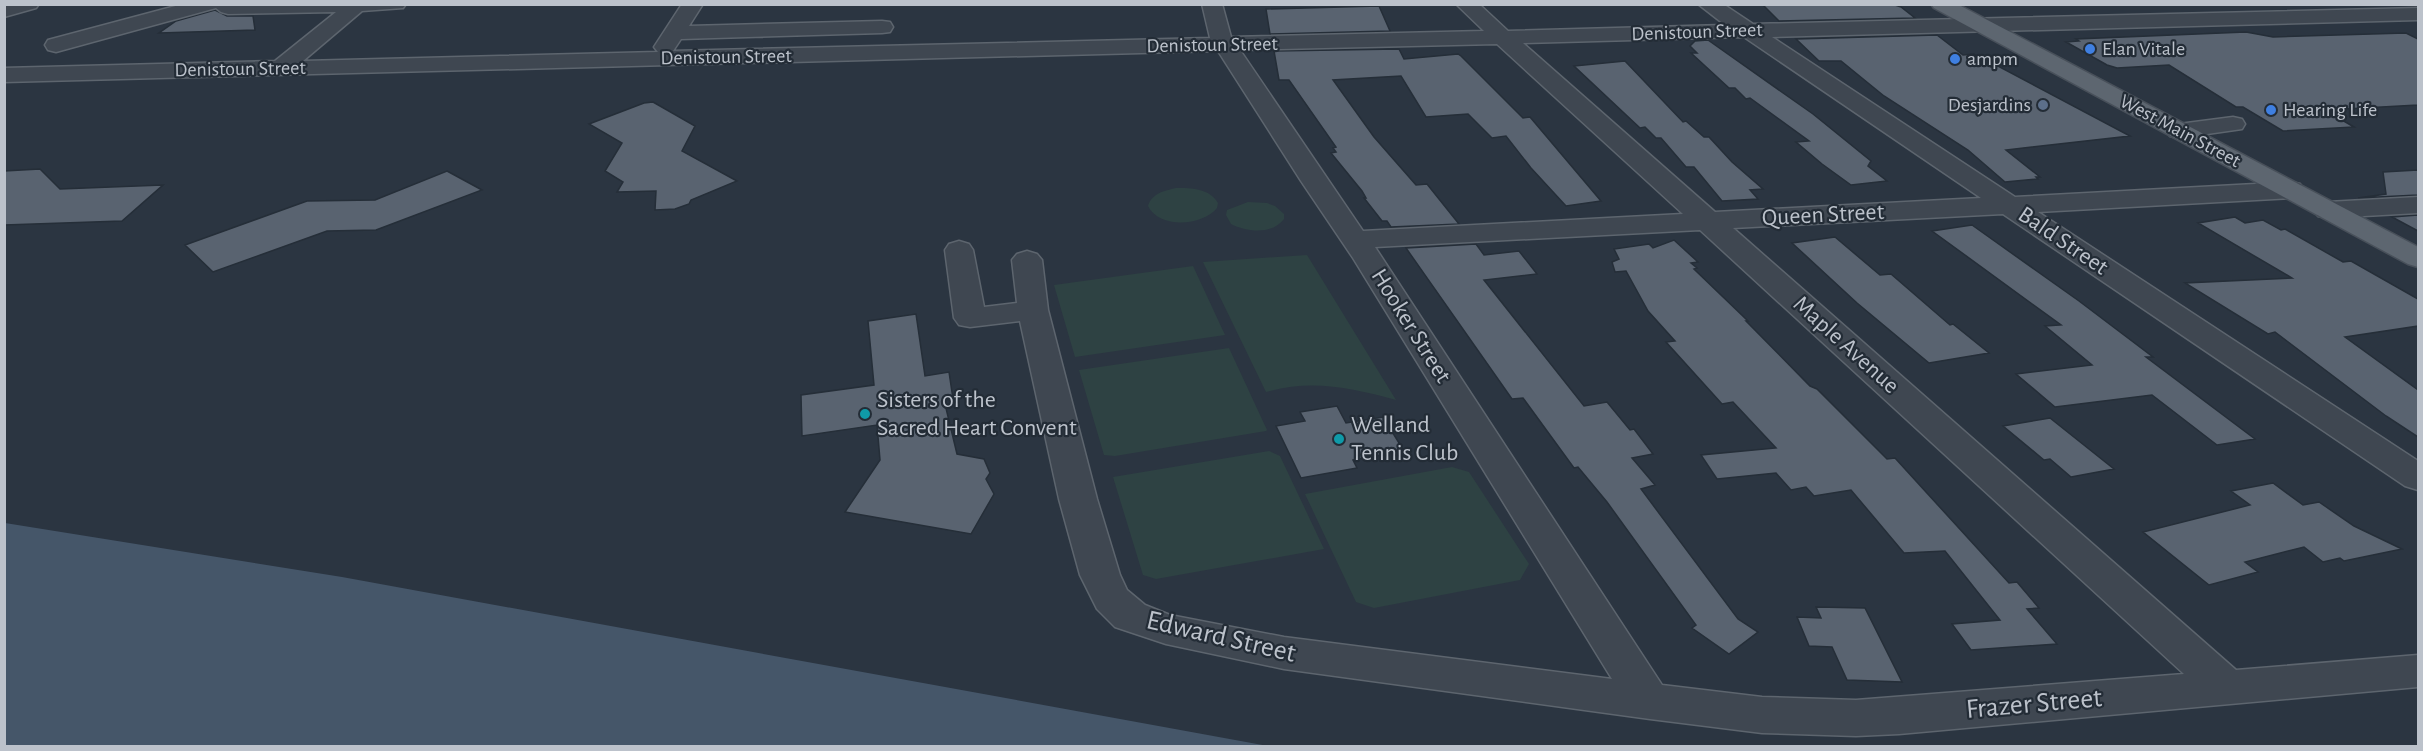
<svg xmlns="http://www.w3.org/2000/svg" width="2423" height="751" font-family="'Alegreya Sans',sans-serif">
	<style>
		.green { fill: #2e4243 }
		.water { fill: #455669 }
		.building { fill: #596370; stroke: #252e38; stroke-width: 1.5 }
		.lines { fill: none; stroke-linecap: round; stroke-linejoin: round }
		.minor-casing { stroke: #5d656e; stroke-width: 3 }
		.major-casing { stroke: #48505a; stroke-width: 3 }
		.minor { fill: #3f4751; fill-rule: evenodd }
		.major { fill: #5d6670; fill-rule: evenodd }
		.shop-dot { fill: #3f7fe0; stroke: #232c36; stroke-width: 2 }
		.service-dot { fill: #5c6f8a; stroke: #232c36; stroke-width: 2 }
		.culture-dot { fill: #0f9aa8; stroke: #232c36; stroke-width: 2 }
		.labels { text-anchor: middle; dominant-baseline: central; stroke-width: 4.5; stroke-linejoin: round; paint-order: stroke }
		.far-street-label { font-size: 20px; fill: #bcc2cb; stroke: #232c36 }
		.far-poi-label { font-size: 20px; fill: #bcc2cb; stroke: #232c36; text-anchor: start }
		.street-label { font-size: 24px; fill: #bcc2cb; stroke: #232c36 }
		.poi-label { font-size: 24px; fill: #bcc2cb; stroke: #232c36; text-anchor: start }
		.near-street-label { font-size: 28px; fill: #bcc2cb; stroke: #232c36 }
	</style>
	<rect width="100%" height="100%" fill="#2b3541"/>
	<path class="green" d="M 1176,188 C 1191,188 1209,188 1218,203 L 1217,208 C 1203,226 1159,229 1148,206 C 1152,193 1164,191 1176,188 Z
		M 1248,202 L 1267,203 L 1275,206 L 1284,214 L 1284,219 C 1272,235 1247,232 1231,224 L 1226,215 L 1227,210 Z
		M 1307,255 L 1396,400 C 1351,388 1312,379 1266,392 L 1203,262 Z
		M 1193,266 L 1225,335 L 1075,357 L 1054,285 Z
		M 1229,348 L 1267,430 L 1266,431 L 1115,456 L 1104,455 L 1079,370 Z
		M 1269,451 L 1280,456 L 1324,549 L 1156,579 L 1143,575 L 1113,477 Z
		M 1452,467 L 1469,472 L 1529,564 L 1520,580 L 1374,608 L 1356,602 L 1305,494 Z"/>
	<path class="water" d="M 5,523 L 342,577 L 1268,746 L 5,746 Z"/>
	<path class="building" d="M 1762,4 L 1892,4 L 1901,7 L 1915,18 L 1779,21 Z
		M 1379,6 L 1390,31 L 1270,34 L 1266,9 Z
		M 215,10 L 227,16 L 253,16 L 255,30 L 159,33 L 176,21 Z
		M 2246,32 L 2273,37 L 2406,33 L 2418,39 L 2418,105 L 2325,110 L 2354,127 L 2283,131 L 2243,107 L 2236,107 L 2169,65 L 2117,68 L 2107,65 L 2066,42 L 2079,41 L 2076,39 Z
		M 1937,35 L 1963,55 L 1974,54 L 1991,67 L 1998,66 L 2130,136 L 2006,150 L 2040,177 L 2036,177 L 2038,179 L 2005,182 L 1968,150 L 1884,96 L 1841,61 L 1819,61 L 1796,39 Z
		M 1708,40 L 1813,114 L 1871,161 L 1868,166 L 1887,181 L 1851,185 L 1822,164 L 1796,142 L 1809,141 L 1750,98 L 1746,99 L 1735,88 L 1729,88 L 1691,53 L 1697,53 L 1690,46 L 1695,41 Z
		M 1399,49 L 1404,59 L 1458,54 L 1461,56 L 1523,118 L 1530,117 L 1601,201 L 1566,206 L 1531,168 L 1506,136 L 1492,138 L 1468,114 L 1426,117 L 1401,76 L 1333,80 L 1374,137 L 1416,185 L 1427,184 L 1459,224 L 1391,227 L 1387,221 L 1382,221 L 1364,198 L 1366,198 L 1362,191 L 1331,153 L 1336,152 L 1333,148 L 1336,147 L 1289,80 L 1279,80 L 1274,51 Z
		M 1625,61 L 1683,122 L 1686,121 L 1704,137 L 1709,137 L 1732,162 L 1763,189 L 1750,190 L 1758,199 L 1722,201 L 1694,167 L 1686,167 L 1661,138 L 1656,138 L 1645,127 L 1640,128 L 1574,66 Z
		M 653,102 L 695,126 L 682,151 L 737,181 L 691,200 L 689,204 L 675,209 L 655,210 L 656,191 L 617,192 L 623,182 L 605,171 L 622,143 L 589,124 L 644,103 Z
		M 40,169 L 60,189 L 163,185 L 122,221 L 4,225 L 4,171 Z
		M 2418,170 L 2418,195 L 2358,198 L 2386,194 L 2383,172 Z
		M 447,171 L 482,190 L 376,230 L 327,231 L 213,272 L 185,245 L 307,201 L 375,200 Z
		M 2418,215 L 2418,231 L 2392,217 Z
		M 2235,217 L 2245,223 L 2263,220 L 2281,230 L 2285,229 L 2343,262 L 2351,261 L 2418,299 L 2418,326 L 2345,337 L 2418,390 L 2418,437 L 2386,416 L 2275,332 L 2268,334 L 2185,283 L 2292,278 L 2198,223 Z
		M 1972,225 L 2079,301 L 2153,357 L 2146,357 L 2255,439 L 2217,445 L 2152,395 L 2055,407 L 2016,374 L 2092,365 L 2045,326 L 2061,325 L 1932,231 Z
		M 1835,237 L 1880,275 L 1891,274 L 1950,325 L 1953,324 L 1989,353 L 1929,363 L 1857,303 L 1792,243 Z
		M 1674,240 L 1698,262 L 1691,263 L 1697,268 L 1694,269 L 1748,321 L 1746,321 L 1810,386 L 1817,389 L 1887,459 L 1895,458 L 2009,583 L 2017,582 L 2039,608 L 2027,609 L 2057,644 L 1971,650 L 1952,624 L 2000,620 L 1945,551 L 1904,553 L 1851,490 L 1814,496 L 1806,487 L 1791,490 L 1776,473 L 1717,479 L 1701,455 L 1776,448 L 1733,402 L 1722,404 L 1666,342 L 1675,341 L 1648,311 L 1626,271 L 1615,272 L 1612,262 L 1619,259 L 1614,249 L 1649,244 L 1653,248 Z
		M 1476,244 L 1484,255 L 1519,251 L 1537,274 L 1484,280 L 1584,406 L 1607,402 L 1630,430 L 1634,429 L 1653,454 L 1632,458 L 1655,485 L 1641,489 L 1738,619 L 1758,632 L 1729,654 L 1692,628 L 1696,625 L 1607,502 L 1578,467 L 1574,468 L 1523,398 L 1512,399 L 1406,248 Z
		M 916,314 L 925,376 L 949,372 L 953,399 L 944,400 L 957,454 L 984,459 L 990,473 L 986,479 L 994,494 L 971,534 L 845,512 L 880,460 L 877,425 L 802,436 L 801,395 L 874,385 L 868,321 Z
		M 1337,406 L 1346,423 L 1383,417 L 1404,451 L 1353,460 L 1357,468 L 1301,478 L 1276,426 L 1305,421 L 1300,412 Z
		M 2050,418 L 2114,469 L 2071,477 L 2050,459 L 2044,460 L 2003,426 Z
		M 2273,483 L 2303,505 L 2319,502 L 2354,526 L 2402,549 L 2344,561 L 2340,558 L 2323,562 L 2304,547 L 2245,562 L 2258,572 L 2209,585 L 2143,532 L 2250,505 L 2231,491 Z
		M 1816,607 L 1865,608 L 1902,682 L 1847,680 L 1832,647 L 1809,646 L 1797,617 L 1821,618 Z"/>
	<g class="lines">
		<defs>
			<path id="minor" d="M 4,4 L 39,4 L 36,8 L 4,17 Z
				M 183,4 L 406,4 L 403,8 L 362,11 L 303,61 L 658,52 L 654,47 L 682,4 L 703,4 L 689,26 L 882,21 L 890,22 L 893,27 L 890,32 L 882,33 L 681,39 L 673,51 L 1210,38 L 1202,4 L 1222,4 L 1231,37 L 1484,31 L 1456,4 L 1479,4 L 1508,31 L 1725,25 L 1698,4 L 1723,4 L 1753,24 L 2418,8 L 2418,20 L 1772,37 L 2015,197 L 2291,182 L 2300,184 L 2304,190 L 2300,196 L 2291,198 L 2038,212 L 2418,461 L 2418,490 L 2405,486 L 2003,214 L 1733,228 L 2236,670 L 2418,655 L 2418,687 L 1899,734 L 1856,736 L 1762,733 L 1650,719 L 1284,669 L 1166,644 L 1115,627 L 1097,609 L 1080,575 L 1059,499 L 1020,321 L 970,327 L 959,325 L 954,318 L 945,250 L 949,244 L 959,241 L 969,244 L 973,250 L 984,307 L 1017,303 L 1012,260 L 1017,254 L 1027,251 L 1037,254 L 1042,260 L 1048,310 L 1097,499 L 1120,575 L 1127,590 L 1145,605 L 1170,615 L 1284,637 L 1612,679 L 1353,258 L 1301,181 L 1218,51 L 4,82 L 4,68 L 275,61 L 336,12 L 228,14 L 221,12 L 216,8 L 56,52 L 48,50 L 45,45 L 48,40 ZM 1744,37 L 1981,198 L 1715,212 L 1523,43 ZM 1497,44 L 1683,214 L 1363,231 L 1240,50 ZM 1700,230 L 2184,674 L 1856,700 L 1762,697 L 1662,685 L 1375,247 Z
				M 2233,117 L 2242,119 L 2245,124 L 2242,129 L 2179,138 L 2170,136 L 2167,131 L 2170,126 L 2179,124 Z
				M 2418,197 L 2418,213 L 2328,218 L 2318,216 L 2314,210 L 2318,204 L 2328,202 Z"/>
			<path id="major" d="M 1931,4 L 1957,4 L 2418,247 L 2418,267 L 2408,264 L 1934,8 Z"/>
		</defs>
		<use href="#minor" class="minor-casing"/>
		<use href="#major" class="major-casing"/>
		<use href="#minor" class="minor"/>
		<use href="#major" class="major"/>
	</g>
	<g class="shop-dot">
		<circle cx="2090" cy="49" r="6"/>
		<circle cx="1955" cy="59" r="6"/>
		<circle cx="2271" cy="110" r="6"/>
	</g>
	<circle class="service-dot" cx="2043" cy="105" r="6"/>
	<g class="culture-dot">
		<circle cx="865" cy="414" r="6"/>
		<circle cx="1339" cy="439" r="6"/>
	</g>
	<g class="labels">
		<g class="far-street-label">
			<text transform="translate(1697 32) rotate(-2)">Denistoun Street</text>
			<text transform="translate(1212 45) rotate(-1)">Denistoun Street</text>
			<text transform="translate(726 57) rotate(-1)">Denistoun Street</text>
			<text transform="translate(240 69) rotate(-1)">Denistoun Street</text>
			<text transform="translate(2180 131) rotate(28)">West Main Street</text>
		</g>
		<g class="far-poi-label">
			<text x="2102" y="49">Elan Vitale</text>
			<text x="1967" y="59">ampm</text>
			<text x="2031" y="105" text-anchor="end">Desjardins</text>
			<text x="2283" y="110">Hearing Life</text>
		</g>
		<g class="street-label">
			<text transform="translate(1823 215) rotate(-3)">Queen Street</text>
			<text transform="translate(2063 241) rotate(34)">Bald Street</text>
			<text transform="translate(1411 326) rotate(58)">Hooker Street</text>
			<text transform="translate(1846 345) rotate(42)">Maple Avenue</text>
		</g>
		<g class="poi-label">
			<text x="877" y="400">Sisters of the<tspan x="877" dy="28">Sacred Heart Convent</tspan></text>
			<text x="1351" y="425">Welland<tspan x="1351" dy="28">Tennis Club</tspan></text>
		</g>
		<g class="near-street-label">
			<text transform="translate(1221 637) rotate(13)">Edward Street</text>
			<text transform="translate(2034 704) rotate(-5)">Frazer Street</text>
		</g>
	</g>
	<rect width="2423" height="751" fill="none" stroke="#bcc2cb" stroke-width="12"/>
</svg>
